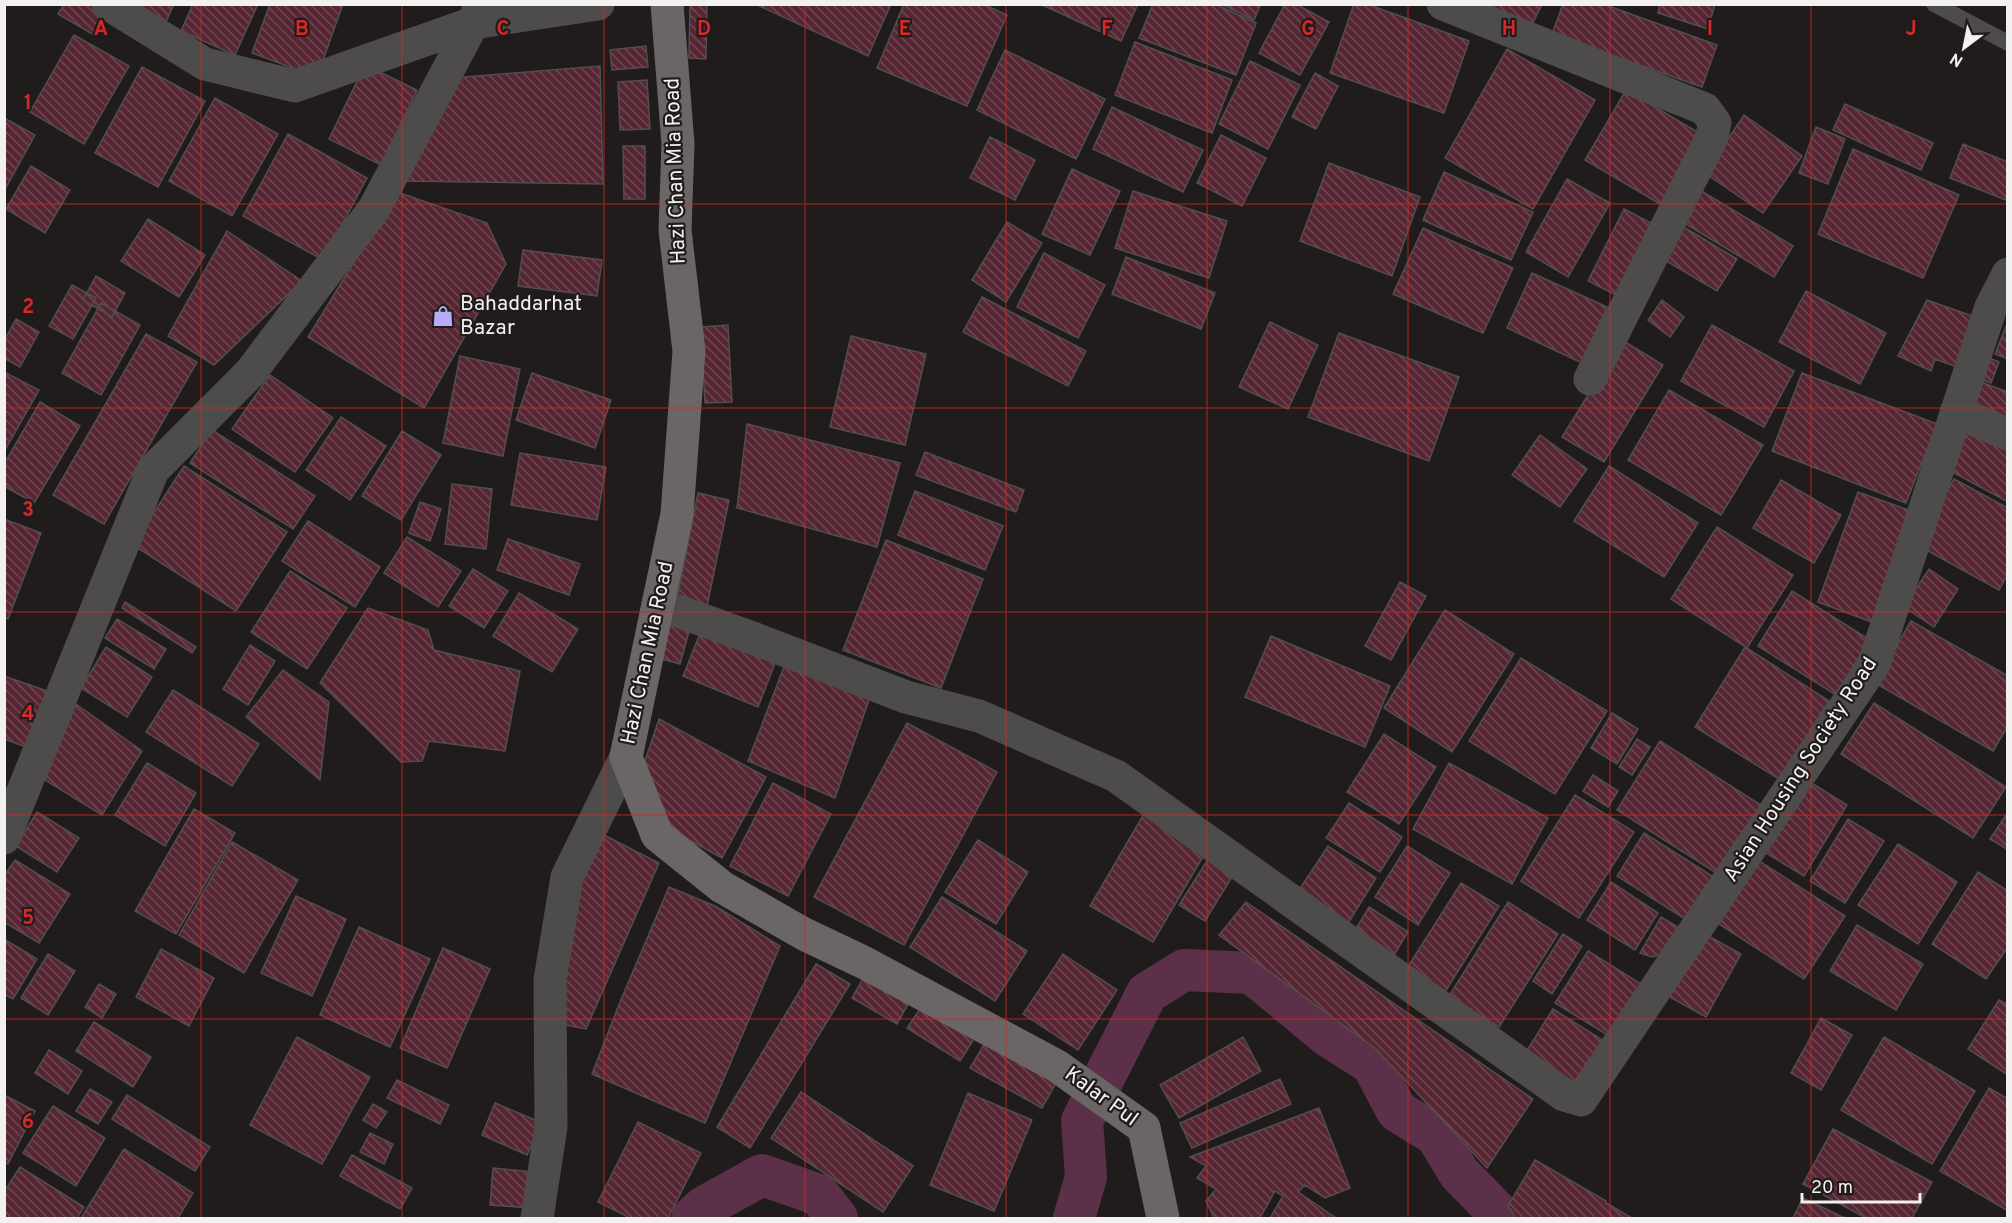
<svg xmlns="http://www.w3.org/2000/svg" width="2012" height="1223" font-family="Overpass,sans-serif">
	<style>
		.lines { fill: none; stroke-linecap: round; stroke-linejoin: round }
		.canal { stroke: #5b3048; stroke-width: 42 }
		.building { fill: url(#building-back-hatch); stroke: #524e4f; stroke-width: 1.5 }
		.lane { stroke: #4e4c4b; stroke-width: 16 }
		.street { stroke: #4e4c4b; stroke-width: 33 }
		.secondary { stroke: #696665; stroke-width: 33 }
		.grid { fill: none; stroke: #d62828; stroke-width: 1.5; stroke-opacity: 0.55 }
		.labels { text-anchor: middle; dominant-baseline: central; stroke-width: 4.5; stroke-linejoin: round; paint-order: stroke }
		.street-label { font-size: 21px; fill: #f3f1f0; stroke: #201c1c }
		.poi-label { font-size: 21px; fill: #f3f1f0; stroke: #201c1c; text-anchor: start }
		.grid-label { font-size: 20px; text-anchor: middle; font-weight: bold; fill: #d62828; stroke: #201c1c; stroke-width: 4.5; stroke-linejoin: round; paint-order: stroke }
	</style>
	<defs>
		<pattern id="building-back-hatch" width="6" height="6" patternUnits="userSpaceOnUse" patternTransform="scale(1.5)"><rect width="6" height="6" fill="#562633"/><path d="M-1 5l2 2M0 0l6 6M5-1l2 2" fill="none" stroke="#6f4651"/></pattern>
	</defs>
	<rect width="100%" height="100%" fill="#201c1c"/>
	<g class="lines">
		<path class="canal" d="M 692,1218 L 704,1207 L 762,1175 L 819,1195 L 837,1218
			M 1074,1218 L 1086,1177 L 1082,1121 L 1147,993 L 1184,970 L 1252,973 L 1328,1036 L 1372,1064 L 1397,1111 L 1436,1135 L 1459,1173 L 1497,1212 L 1501,1218"/>
	</g>
	<path class="building" d="M 64,4 L 98,4 L 108,10 L 94,35 L 58,14 Z
		M 119,4 L 174,4 L 164,26 Z
		M 193,4 L 258,4 L 235,55 L 181,31 Z
		M 270,4 L 343,4 L 317,77 L 252,53 Z
		M 690,4 L 707,4 L 706,59 L 689,58 Z
		M 755,4 L 891,4 L 868,56 Z
		M 904,4 L 983,4 L 1007,15 L 967,106 L 877,68 Z
		M 1040,4 L 1138,4 L 1121,41 Z
		M 1153,4 L 1215,4 L 1256,23 L 1236,75 L 1139,38 Z
		M 1221,4 L 1261,4 L 1254,20 Z
		M 1285,4 L 1296,4 L 1329,22 L 1300,75 L 1259,53 Z
		M 1354,4 L 1367,4 L 1469,41 L 1444,113 L 1330,73 Z
		M 1477,4 L 1542,4 L 1529,31 Z
		M 1563,4 L 1603,4 L 1717,45 L 1702,87 L 1552,34 Z
		M 1660,4 L 1715,4 L 1708,29 L 1658,13 Z
		M 74,35 L 129,66 L 84,144 L 30,112 Z
		M 1135,42 L 1232,80 L 1212,133 L 1115,95 Z
		M 646,46 L 648,67 L 612,70 L 610,50 Z
		M 1507,49 L 1595,100 L 1533,209 L 1445,158 Z
		M 1005,50 L 1105,99 L 1076,159 L 977,110 Z
		M 1250,61 L 1300,85 L 1268,149 L 1219,124 Z
		M 365,65 L 417,90 L 381,165 L 329,139 Z
		M 600,66 L 603,184 L 403,181 L 453,78 Z
		M 142,67 L 205,101 L 158,187 L 95,153 Z
		M 1315,73 L 1338,86 L 1316,129 L 1292,117 Z
		M 647,80 L 650,129 L 620,130 L 618,82 Z
		M 1626,90 L 1706,137 L 1665,207 L 1585,160 Z
		M 215,98 L 278,134 L 232,216 L 169,181 Z
		M 1845,104 L 1933,143 L 1921,170 L 1833,130 Z
		M 1112,107 L 1203,150 L 1183,192 L 1093,149 Z
		M 1744,115 L 1802,156 L 1763,213 L 1705,173 Z
		M 4,118 L 35,135 L 4,191 Z
		M 1816,127 L 1845,139 L 1828,184 L 1799,173 Z
		M 288,134 L 367,178 L 323,260 L 243,216 Z
		M 1221,135 L 1266,158 L 1242,206 L 1197,183 Z
		M 990,137 L 1035,160 L 1015,200 L 970,178 Z
		M 1963,144 L 2008,162 L 2008,201 L 1950,178 Z
		M 623,146 L 645,146 L 645,199 L 624,199 Z
		M 1853,149 L 1959,195 L 1923,278 L 1818,234 Z
		M 1329,163 L 1420,197 L 1392,276 L 1300,241 Z
		M 31,166 L 70,190 L 45,233 L 6,209 Z
		M 1072,169 L 1120,191 L 1090,255 L 1042,234 Z
		M 1444,172 L 1533,212 L 1511,260 L 1423,220 Z
		M 1567,179 L 1610,203 L 1568,277 L 1526,252 Z
		M 1698,189 L 1793,246 L 1774,277 L 1679,220 Z
		M 1133,191 L 1227,221 L 1209,278 L 1115,248 Z
		M 397,192 L 487,223 L 506,264 L 424,408 L 308,337 Z
		M 1624,209 L 1657,226 L 1620,297 L 1588,281 Z
		M 148,219 L 205,255 L 179,297 L 121,261 Z
		M 1007,222 L 1042,243 L 1006,302 L 972,280 Z
		M 1682,226 L 1737,259 L 1717,291 L 1663,259 Z
		M 1423,228 L 1513,268 L 1483,333 L 1393,294 Z
		M 227,231 L 302,281 L 214,365 L 168,336 Z
		M 523,250 L 602,260 L 597,296 L 518,286 Z
		M 1044,253 L 1105,285 L 1078,338 L 1017,307 Z
		M 1126,257 L 1215,293 L 1201,329 L 1112,294 Z
		M 1532,273 L 1607,307 L 1582,363 L 1507,328 Z
		M 96,276 L 125,293 L 112,317 L 83,300 Z
		M 72,285 L 96,298 L 73,339 L 49,326 Z
		M 1806,291 L 1886,333 L 1860,384 L 1779,342 Z
		M 982,297 L 1086,351 L 1068,386 L 963,332 Z
		M 1662,300 L 1684,317 L 1670,337 L 1648,320 Z
		M 1927,300 L 1975,317 L 1957,367 L 1935,359 L 1931,371 L 1898,356 Z
		M 101,303 L 140,325 L 101,395 L 62,373 Z
		M 16,319 L 39,332 L 20,367 L 4,358 L 4,341 Z
		M 1270,322 L 1318,345 L 1288,409 L 1239,387 Z
		M 2007,324 L 2008,324 L 2008,359 L 1995,354 Z
		M 728,325 L 732,402 L 705,403 L 701,327 Z
		M 1712,325 L 1794,371 L 1764,427 L 1681,381 Z
		M 1339,333 L 1459,377 L 1429,461 L 1308,417 Z
		M 146,334 L 197,362 L 104,524 L 53,495 Z
		M 851,336 L 926,354 L 905,445 L 830,427 Z
		M 1622,340 L 1663,365 L 1604,462 L 1562,437 Z
		M 460,356 L 520,369 L 503,456 L 443,443 Z
		M 1989,358 L 1999,362 L 1991,383 L 1980,379 Z
		M 4,372 L 39,390 L 4,452 Z
		M 532,373 L 611,400 L 595,448 L 516,420 Z
		M 1802,373 L 1937,424 L 1906,503 L 1772,451 Z
		M 270,375 L 333,418 L 295,472 L 232,429 Z
		M 1978,381 L 2008,392 L 2008,421 L 1968,407 Z
		M 1669,390 L 1763,445 L 1721,515 L 1628,460 Z
		M 40,402 L 80,426 L 34,503 L 4,486 L 4,464 Z
		M 341,417 L 386,446 L 350,500 L 306,470 Z
		M 1970,421 L 2008,442 L 2008,502 L 1945,468 Z
		M 747,424 L 900,463 L 877,547 L 737,508 Z
		M 212,430 L 315,496 L 293,529 L 190,463 Z
		M 402,431 L 441,455 L 401,520 L 362,496 Z
		M 1540,435 L 1587,469 L 1560,507 L 1512,475 Z
		M 925,452 L 1024,490 L 1016,512 L 916,475 Z
		M 520,453 L 606,467 L 597,520 L 511,505 Z
		M 184,466 L 287,532 L 236,611 L 133,545 Z
		M 1609,466 L 1698,523 L 1664,577 L 1574,521 Z
		M 1954,479 L 2008,508 L 2008,574 L 1999,590 L 1917,545 Z
		M 1781,480 L 1841,515 L 1814,563 L 1753,528 Z
		M 452,484 L 492,489 L 486,549 L 445,544 Z
		M 915,491 L 1003,526 L 985,570 L 898,535 Z
		M 1858,492 L 1914,512 L 1877,624 L 1818,602 Z
		M 698,493 L 729,500 L 706,611 L 676,604 Z
		M 420,502 L 441,509 L 430,541 L 409,533 Z
		M 4,519 L 41,533 L 8,619 L 4,617 Z
		M 308,521 L 380,567 L 355,607 L 282,561 Z
		M 1717,527 L 1793,575 L 1747,648 L 1671,599 Z
		M 407,537 L 461,571 L 438,607 L 384,573 Z
		M 508,539 L 580,564 L 569,595 L 497,570 Z
		M 886,540 L 983,579 L 941,688 L 843,650 Z
		M 473,569 L 508,591 L 484,628 L 449,606 Z
		M 1929,569 L 1958,589 L 1934,627 L 1904,607 Z
		M 290,571 L 347,608 L 307,669 L 251,632 Z
		M 1400,582 L 1426,596 L 1391,660 L 1365,646 Z
		M 1792,591 L 1870,640 L 1836,695 L 1758,646 Z
		M 519,593 L 578,629 L 552,672 L 493,636 Z
		M 125,602 L 196,647 L 192,653 L 122,608 Z
		M 368,608 L 428,630 L 434,650 L 520,671 L 505,751 L 429,741 L 422,761 L 401,762 L 320,683 Z
		M 1445,610 L 1514,654 L 1452,752 L 1384,708 Z
		M 117,619 L 166,649 L 154,669 L 105,638 Z
		M 1911,621 L 2008,676 L 2008,726 L 1993,751 L 1875,683 Z
		M 668,622 L 690,628 L 680,664 L 658,658 Z
		M 701,631 L 776,661 L 758,707 L 683,676 Z
		M 1271,636 L 1390,686 L 1365,747 L 1245,697 Z
		M 250,645 L 275,661 L 248,705 L 223,689 Z
		M 106,647 L 152,677 L 127,717 L 81,688 Z
		M 1745,647 L 1829,701 L 1779,779 L 1695,727 Z
		M 1521,658 L 1607,711 L 1555,794 L 1469,741 Z
		M 784,667 L 870,697 L 835,798 L 748,761 Z
		M 283,670 L 329,702 L 320,780 L 246,717 Z
		M 4,676 L 47,691 L 26,747 L 4,739 Z
		M 173,690 L 259,744 L 232,786 L 146,732 Z
		M 1874,703 L 2006,787 L 1973,838 L 1841,754 Z
		M 76,704 L 142,751 L 102,815 L 45,780 Z
		M 1612,713 L 1638,729 L 1617,764 L 1591,748 Z
		M 659,719 L 766,777 L 722,858 L 669,829 L 643,767 Z
		M 907,723 L 997,772 L 904,945 L 814,897 Z
		M 1384,734 L 1436,767 L 1399,824 L 1347,792 Z
		M 1637,739 L 1650,747 L 1632,775 L 1619,767 Z
		M 1660,741 L 1764,807 L 1721,876 L 1617,810 Z
		M 147,763 L 196,793 L 165,846 L 115,815 Z
		M 1449,763 L 1548,818 L 1512,884 L 1413,829 Z
		M 1593,775 L 1618,791 L 1608,807 L 1583,791 Z
		M 1805,779 L 1847,805 L 1804,876 L 1761,850 Z
		M 773,783 L 831,814 L 788,896 L 730,866 Z
		M 1575,795 L 1634,832 L 1579,918 L 1521,881 Z
		M 1349,803 L 1402,837 L 1380,872 L 1326,838 Z
		M 194,809 L 235,833 L 176,934 L 135,911 Z
		M 37,812 L 79,838 L 57,872 L 16,846 Z
		M 1145,812 L 1208,848 L 1153,942 L 1090,906 Z
		M 2008,812 L 2008,850 L 1990,839 Z
		M 1848,819 L 1884,841 L 1845,903 L 1810,881 Z
		M 600,833 L 659,863 L 586,1029 L 560,1024 L 577,879 Z
		M 1644,833 L 1723,883 L 1696,926 L 1617,876 Z
		M 978,840 L 1028,872 L 996,924 L 945,892 Z
		M 232,842 L 298,880 L 244,973 L 179,935 Z
		M 1898,844 L 1957,882 L 1918,944 L 1858,905 Z
		M 1328,846 L 1376,878 L 1347,925 L 1297,893 Z
		M 1407,846 L 1450,873 L 1418,925 L 1375,897 Z
		M 1210,856 L 1235,872 L 1205,921 L 1179,905 Z
		M 15,860 L 70,894 L 39,943 L 4,922 L 4,876 Z
		M 1759,861 L 1845,916 L 1804,979 L 1719,924 Z
		M 1978,872 L 2008,891 L 2008,947 L 1986,979 L 1932,944 Z
		M 1611,882 L 1658,913 L 1635,950 L 1587,920 Z
		M 1461,883 L 1499,906 L 1445,992 L 1407,968 Z
		M 669,887 L 715,906 L 780,946 L 705,1123 L 592,1074 L 620,1002 Z
		M 296,896 L 346,919 L 312,996 L 261,973 Z
		M 942,897 L 1027,951 L 995,1001 L 910,947 Z
		M 1246,902 L 1533,1099 L 1487,1168 L 1376,1049 L 1219,935 Z
		M 1508,902 L 1558,934 L 1499,1027 L 1449,996 Z
		M 1369,907 L 1408,932 L 1391,960 L 1352,935 Z
		M 1661,917 L 1686,932 L 1663,954 L 1652,957 L 1640,953 Z
		M 1857,925 L 1923,964 L 1896,1010 L 1830,971 Z
		M 359,927 L 430,959 L 390,1047 L 320,1015 Z
		M 1703,933 L 1741,954 L 1706,1017 L 1668,996 Z
		M 1563,934 L 1582,946 L 1552,994 L 1533,981 Z
		M 4,939 L 37,959 L 13,999 L 4,994 Z
		M 443,948 L 490,969 L 447,1068 L 400,1048 Z
		M 161,949 L 214,978 L 189,1026 L 136,997 Z
		M 1588,951 L 1641,984 L 1609,1036 L 1555,1003 Z
		M 48,954 L 75,971 L 48,1015 L 21,998 Z
		M 1063,954 L 1117,990 L 1078,1050 L 1023,1014 Z
		M 816,964 L 850,984 L 750,1148 L 717,1127 Z
		M 866,973 L 911,999 L 897,1024 L 852,998 Z
		M 99,984 L 116,994 L 102,1018 L 85,1007 Z
		M 1999,1000 L 2008,1005 L 2008,1075 L 1968,1049 Z
		M 922,1006 L 974,1039 L 960,1061 L 907,1028 Z
		M 1553,1009 L 1604,1041 L 1577,1084 L 1526,1052 Z
		M 1821,1018 L 1852,1035 L 1821,1090 L 1791,1073 Z
		M 94,1022 L 151,1057 L 133,1087 L 76,1051 Z
		M 297,1037 L 370,1077 L 322,1164 L 250,1125 Z
		M 1243,1037 L 1261,1071 L 1179,1118 L 1160,1085 Z
		M 1884,1037 L 1975,1091 L 1932,1164 L 1841,1110 Z
		M 985,1043 L 1056,1083 L 1042,1108 L 970,1068 Z
		M 49,1050 L 82,1071 L 68,1094 L 35,1073 Z
		M 1280,1079 L 1291,1104 L 1192,1148 L 1180,1123 Z
		M 397,1080 L 449,1105 L 440,1124 L 387,1098 Z
		M 1989,1088 L 2008,1099 L 2008,1211 L 1940,1171 Z
		M 90,1089 L 112,1102 L 98,1124 L 76,1111 Z
		M 801,1092 L 913,1166 L 883,1212 L 771,1138 Z
		M 968,1093 L 1032,1120 L 994,1211 L 930,1185 Z
		M 4,1095 L 35,1111 L 8,1164 L 4,1162 Z
		M 127,1095 L 210,1147 L 195,1171 L 112,1119 Z
		M 495,1103 L 542,1123 L 527,1155 L 482,1135 Z
		M 373,1104 L 387,1112 L 376,1128 L 363,1120 Z
		M 53,1106 L 105,1138 L 76,1186 L 23,1153 Z
		M 1319,1108 L 1350,1188 L 1325,1198 L 1305,1185 L 1298,1192 L 1336,1218 L 1270,1218 L 1283,1196 L 1275,1191 L 1260,1218 L 1214,1218 L 1206,1201 L 1216,1189 L 1197,1178 L 1206,1166 L 1190,1157 Z
		M 638,1122 L 701,1153 L 668,1218 L 630,1218 L 598,1202 Z
		M 1833,1129 L 1932,1182 L 1912,1218 L 1866,1218 L 1803,1184 Z
		M 370,1133 L 393,1144 L 384,1164 L 360,1152 Z
		M 124,1149 L 193,1193 L 178,1218 L 81,1218 Z
		M 352,1155 L 412,1188 L 400,1209 L 340,1176 Z
		M 1535,1160 L 1606,1201 L 1606,1203 L 1632,1218 L 1516,1218 L 1508,1206 Z
		M 20,1167 L 84,1207 L 77,1218 L 4,1218 L 4,1192 Z
		M 493,1168 L 533,1172 L 531,1208 L 490,1205 Z
		M 1803,1198 L 1845,1218 L 1793,1218 Z"/>
	<g class="lines">
		<path class="lane" d="M 1934,4 L 2008,43"/>
		<path class="street" d="M 108,4 L 205,64 L 295,86 L 473,23 L 598,4
			M 1443,4 L 1705,109 L 1715,123 L 1711,139 L 1590,379
			M 1956,412 L 2008,434
			M 658,604 L 750,637 L 906,697 L 979,716 L 1116,776 L 1564,1095 L 1581,1100 L 1874,664 L 1991,307 L 2008,274
			M 4,838 L 153,470 L 250,373 L 374,209 L 473,23 L 481,4
			M 537,1218 L 551,1127 L 550,980 L 567,877 L 626,757"/>
		<path class="secondary" d="M 667,4 L 678,144 L 675,230 L 689,351 L 677,514 L 626,757 L 657,835 L 722,887 L 804,934 L 865,963 L 1057,1066 L 1144,1128 L 1163,1218"/>
	</g>
	<path class="grid" d="M 201,4 L 201,1218M 402,4 L 402,1218M 604,4 L 604,1218M 805,4 L 805,1218M 1006,4 L 1006,1218M 1207,4 L 1207,1218M 1408,4 L 1408,1218M 1610,4 L 1610,1218M 1811,4 L 1811,1218M 4,204 L 2008,204M 4,408 L 2008,408M 4,612 L 2008,612M 4,815 L 2008,815M 4,1019 L 2008,1019"/>
	<defs>
		<symbol id="shop-bare" viewBox="-9 -9 18 18"><path d="M-5-2.5h2.3a2.7 3.5 0 0 1 5.4 0H5L5.5 6h-11ZM-1.5-2.5h3a1.5 2.3 0 0 0-3 0Z" fill="#b8abf7" stroke="#201c1c" stroke-width="2.5" paint-order="stroke"/></symbol>
	</defs>
	<g fill-rule="evenodd">
		<use href="#shop-bare" x="428" y="301" width="30" height="30"/>
	</g>
	<g class="labels">
		<g class="street-label">
			<text transform="translate(676 171) rotate(-92)">Hazi Chan Mia Road</text>
			<text transform="translate(648 653) rotate(-78)">Hazi Chan Mia Road</text>
			<text transform="translate(1801 770) rotate(-57)">Asian Housing Society Road</text>
			<text transform="translate(1101 1097) rotate(36)">Kalar Pul</text>
		</g>
		<g class="poi-label">
			<text x="460" y="304">Bahaddarhat<tspan x="460" dy="24">Bazar</tspan></text>
		</g>
	</g>
	<g class="grid-label">
		<text x="101" y="35">A</text>
		<text x="302" y="35">B</text>
		<text x="503" y="35">C</text>
		<text x="704" y="35">D</text>
		<text x="905" y="35">E</text>
		<text x="1107" y="35">F</text>
		<text x="1308" y="35">G</text>
		<text x="1509" y="35">H</text>
		<text x="1710" y="35">I</text>
		<text x="1911" y="35">J</text>
		<text x="28" y="109">1</text>
		<text x="28" y="313">2</text>
		<text x="28" y="516">3</text>
		<text x="28" y="720">4</text>
		<text x="28" y="924">5</text>
		<text x="28" y="1128">6</text>
	</g>
	<rect width="2012" height="1223" fill="none" stroke="#f3f1f0" stroke-width="12"/>
	<g transform="translate(1964 48) rotate(212)" stroke="#201c1c" stroke-width="4.5" paint-order="stroke">
	<path d="M0-4.5L10 22L0 15L-10 22Z" fill="#f3f1f0"/>
	<text y="-9" font-size="16" font-weight="bold" text-anchor="middle" fill="#f3f1f0">N</text>
	</g>
	<path d="M1802 1193v9h118v-9" fill="none" stroke="#f3f1f0" stroke-width="3"/>
	<text x="1811" y="1193" font-size="18" fill="#f3f1f0" stroke="#201c1c" stroke-width="4.5" paint-order="stroke">20 m</text>
</svg>
